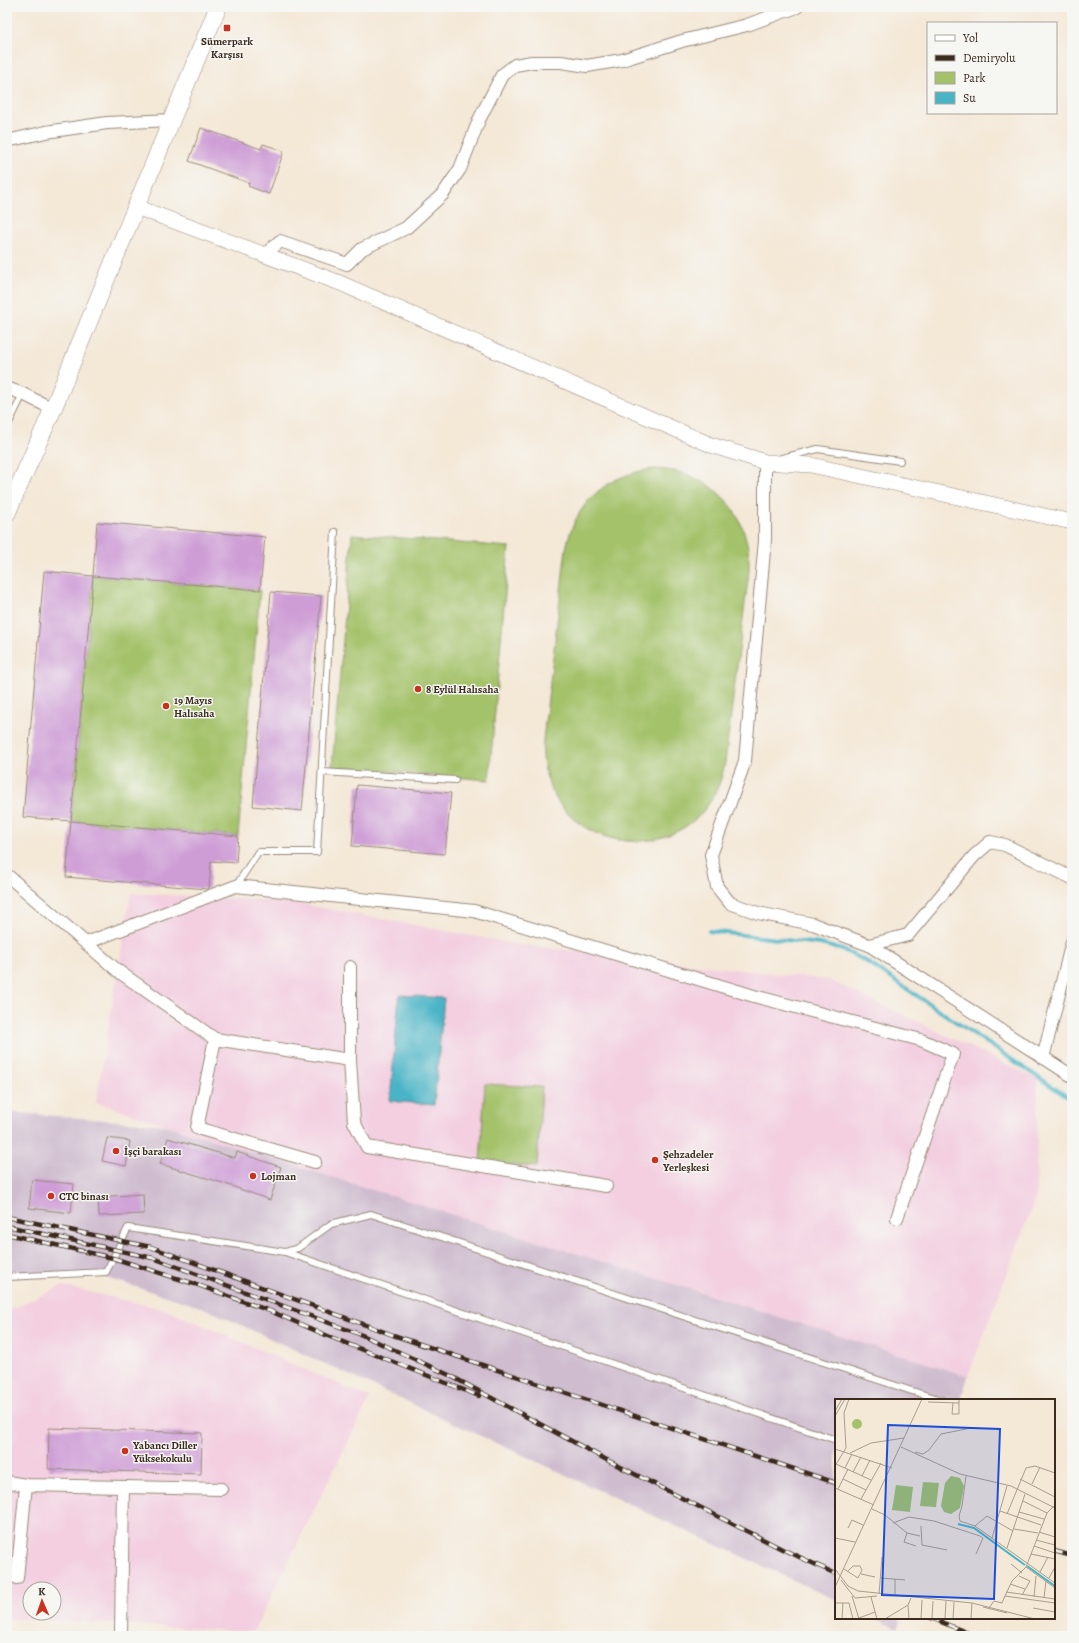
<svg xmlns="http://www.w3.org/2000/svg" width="1079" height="1643" font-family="Alegreya,serif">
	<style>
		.built { fill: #f3cfe0; fill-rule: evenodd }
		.industrial { fill: #cfbdcf }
		.green { fill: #a4c26a; stroke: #707644 }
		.water { fill: #49b4c6; stroke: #426f72 }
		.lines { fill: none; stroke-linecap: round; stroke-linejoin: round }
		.stream { stroke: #49b4c6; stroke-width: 4 }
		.building { fill: #ce9dd6 }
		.service-casing { stroke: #98897a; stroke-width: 8 }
		.minor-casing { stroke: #98897a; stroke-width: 14 }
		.tertiary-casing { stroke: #98897a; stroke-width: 16 }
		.secondary-casing { stroke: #98897a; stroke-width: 18 }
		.service { stroke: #fff; stroke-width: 6 }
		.minor { stroke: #fff; stroke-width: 12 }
		.tertiary { stroke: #fff; stroke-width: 15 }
		.secondary { stroke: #fff; stroke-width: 17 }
		.rail-casing { stroke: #3b2a1e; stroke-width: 4.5 }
		.rail { stroke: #f6f6f2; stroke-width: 3; stroke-dasharray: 9; stroke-linecap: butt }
		.poi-dot { fill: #c8321e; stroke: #f6f6f2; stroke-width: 1.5 }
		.labels { text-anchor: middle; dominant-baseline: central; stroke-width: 3; stroke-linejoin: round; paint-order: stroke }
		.poi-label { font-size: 11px; font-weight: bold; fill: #3b2a1e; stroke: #f6f6f2; text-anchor: start }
		.inset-river { fill: none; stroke: #49b4c6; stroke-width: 2 }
		.inset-road { fill: none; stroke: #aa9c8d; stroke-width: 1 }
		.view { fill: #1d4ed8; fill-opacity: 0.15; stroke: #1d4ed8; stroke-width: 2 }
		.inset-edge { fill: none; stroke: #3b2a1e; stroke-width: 2 }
	</style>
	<rect width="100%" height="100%" fill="#f6f6f2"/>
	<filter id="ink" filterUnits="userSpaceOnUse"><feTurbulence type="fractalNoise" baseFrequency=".025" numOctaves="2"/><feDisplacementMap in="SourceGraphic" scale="8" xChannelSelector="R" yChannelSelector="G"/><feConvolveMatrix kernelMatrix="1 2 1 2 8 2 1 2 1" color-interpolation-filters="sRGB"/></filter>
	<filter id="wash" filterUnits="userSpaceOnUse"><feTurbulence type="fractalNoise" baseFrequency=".012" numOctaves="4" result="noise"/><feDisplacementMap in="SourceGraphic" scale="16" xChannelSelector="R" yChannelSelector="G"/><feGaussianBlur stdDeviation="0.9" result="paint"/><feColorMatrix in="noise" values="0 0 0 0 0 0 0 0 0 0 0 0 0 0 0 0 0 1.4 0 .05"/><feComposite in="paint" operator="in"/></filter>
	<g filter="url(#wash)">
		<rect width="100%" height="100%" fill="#f4e8d7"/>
		<path class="built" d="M 131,893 L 292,902 L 515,944 L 829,980 L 1038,1079 L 1036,1196 L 968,1376 L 552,1251 L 96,1102 Z
			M 62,1286 L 168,1310 L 370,1398 L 253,1632 L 7,1618 L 7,1311 ZM 30,1589 L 54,1589 L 54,1613 L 30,1613 Z"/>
		<path class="industrial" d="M 7,1112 L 165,1125 L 968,1376 L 961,1400 L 836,1400 L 836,1600 L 204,1308 L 94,1274 L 7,1278 Z
			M 874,1618 L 901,1618 L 898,1629 Z"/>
		<path class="green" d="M 654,469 C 712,470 752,513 749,571 L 725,762 C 706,880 535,861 543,740 L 566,549 C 575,502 607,474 654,469 Z
			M 352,534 L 509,547 L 489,780 L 332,767 Z
			M 93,576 L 260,590 L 238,836 L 71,821 Z
			M 485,1084 L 542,1087 L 537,1167 L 480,1163 Z"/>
		<path class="water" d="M 399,995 L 444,998 L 434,1105 L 390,1101 Z"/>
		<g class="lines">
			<path class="stream" d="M 709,931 L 820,944 L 843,950 L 864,960 L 1072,1100"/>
		</g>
		<g id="blocks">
			<path class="building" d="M 201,128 L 261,149 L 263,144 L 284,151 L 269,194 L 248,186 L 249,183 L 189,161 Z
				M 97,522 L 265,537 L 260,590 L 93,576 Z
				M 44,571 L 93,576 L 71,821 L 23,817 Z
				M 271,592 L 321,596 L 302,811 L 253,806 Z
				M 357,785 L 451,793 L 445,854 L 352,846 Z
				M 71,821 L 238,836 L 236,863 L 211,861 L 209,888 L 207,889 L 66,877 Z
				M 107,1138 L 130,1141 L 126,1166 L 102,1161 Z
				M 168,1138 L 235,1158 L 237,1152 L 281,1167 L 270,1200 L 226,1184 L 160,1164 Z
				M 32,1180 L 74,1184 L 71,1213 L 29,1208 Z
				M 143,1194 L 144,1214 L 99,1216 L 98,1197 Z
				M 49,1428 L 202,1433 L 201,1474 L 48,1469 Z"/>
		</g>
	</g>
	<g filter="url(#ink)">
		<use href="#blocks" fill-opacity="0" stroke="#98897a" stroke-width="1"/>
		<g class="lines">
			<defs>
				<path id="service" d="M 7,427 L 23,394
					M 782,458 L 818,449 L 900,461
					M 322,772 L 455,780
					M 236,886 L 258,852 L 317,852 L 335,532
					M 285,1252 L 298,1248 L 331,1224 L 371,1214 L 912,1391 L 942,1400
					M 7,1277 L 106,1272 L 128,1228 L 285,1252 L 836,1440"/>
				<path id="minor" d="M 7,141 L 46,132 L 107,123 L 173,120
					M 266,254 L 280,241 L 347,264 L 362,249 L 406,228 L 443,194 L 460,169 L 479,120 L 502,75 L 515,65 L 532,62 L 561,62 L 587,66 L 622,60 L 682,41 L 747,25 L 797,7
					M 7,388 L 23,394 L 53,409
					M 765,462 L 765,540 L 745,761 L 711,855 L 717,887 L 730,903 L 758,913 L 813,924 L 869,945 L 1072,1076
					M 7,875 L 118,971 L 215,1039 L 350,1060
					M 86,943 L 236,886 L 474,911 L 754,996 L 921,1040 L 953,1054 L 897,1218
					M 869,945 L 908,935 L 974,856 L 990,842 L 1005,845 L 1072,878
					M 350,967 L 350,1060 L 354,1122 L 367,1147 L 606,1186
					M 215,1039 L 197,1128 L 315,1162
					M 1043,1058 L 1072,942
					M 7,1482 L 26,1485 L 221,1489
					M 17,1578 L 26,1485
					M 121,1636 L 123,1487"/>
				<path id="tertiary" d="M 136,207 L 340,283 L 711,445 L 765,462 L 811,465 L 1072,522"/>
				<path id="secondary" d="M 7,513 L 53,409 L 218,7"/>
			</defs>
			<use href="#service" class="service-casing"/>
			<use href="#minor" class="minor-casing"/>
			<use href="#tertiary" class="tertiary-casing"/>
			<use href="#secondary" class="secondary-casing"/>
			<use href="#service" class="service"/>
			<use href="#minor" class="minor"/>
			<use href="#tertiary" class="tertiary"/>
			<use href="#secondary" class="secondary"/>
			<defs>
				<path id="rail" d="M 7,1217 L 151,1247 L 393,1335 L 836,1483
					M 7,1226 L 153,1258 L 362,1335 L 449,1375 L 605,1459 L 782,1549 L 836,1574
					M 7,1234 L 113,1258 L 195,1284 L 270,1311 L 328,1336 L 479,1396
					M 1054,1551 L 1072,1556
					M 931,1618 L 976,1636"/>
			</defs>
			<use href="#rail" class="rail-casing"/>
			<use href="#rail" class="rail"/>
		</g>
	</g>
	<g class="poi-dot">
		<rect x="223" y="24" width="8" height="8" rx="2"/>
		<circle cx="418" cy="689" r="4"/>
		<circle cx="166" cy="706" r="4"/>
		<circle cx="116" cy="1151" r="4"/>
		<circle cx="655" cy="1160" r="4"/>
		<circle cx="253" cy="1176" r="4"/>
		<circle cx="51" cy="1196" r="4"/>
		<circle cx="125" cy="1451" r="4"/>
	</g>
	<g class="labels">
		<g class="poi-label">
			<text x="227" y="41" text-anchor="middle">Sümerpark<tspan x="227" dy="13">Karşısı</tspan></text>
			<text x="426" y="689">8 Eylül Halısaha</text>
			<text x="174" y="700">19 Mayıs<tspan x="174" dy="13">Halısaha</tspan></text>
			<text x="124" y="1151">İşçi barakası</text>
			<text x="663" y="1154">Şehzadeler<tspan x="663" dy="13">Yerleşkesi</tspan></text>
			<text x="261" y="1176">Lojman</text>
			<text x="59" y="1196">CTC binası</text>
			<text x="133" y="1445">Yabancı Diller<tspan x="133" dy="13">Yüksekokulu</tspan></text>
		</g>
	</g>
	<g transform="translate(835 1399)">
		<rect width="220" height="220" fill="#f4e8d7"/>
		<path d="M17 25a5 5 0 1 1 10 0a5 5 0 1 1-10 0ZM 116,77 L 125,79 L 129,87 L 125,109 L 116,115 L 109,113 L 106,107 L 110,84 ZM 88,83 L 104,84 L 101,108 L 85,107 ZM 61,86 L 78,88 L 75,113 L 57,111 Z" fill="#a4c26a"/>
		<path class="inset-river" d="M 123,125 L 139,129 L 190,166M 192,167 L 220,187"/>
		<path class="inset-road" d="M 93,3 L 124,4M 118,4 L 117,15 L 124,15 L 124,0M 0,12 L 7,0M 0,17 L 10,0M 66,48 L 125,75 L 176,87 L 220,109M 0,50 L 57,69M 80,53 L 88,55 L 94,51 L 106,35 L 136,29M 15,54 L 36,44 L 69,39M 1,65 L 36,81M 0,67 L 11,49 L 9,14 L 14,0M 10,69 L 17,55M 18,73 L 26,58M 27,77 L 35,61M 131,77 L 127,107 L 124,117 L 125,122 L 140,127 L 220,184M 8,80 L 31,91M 185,80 L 220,98M 197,85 L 205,68M 0,89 L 39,106M 3,90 L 13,70M 26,100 L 46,64M 188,102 L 212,114M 37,110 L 50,116 L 72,134 L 85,137M 165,112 L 206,126M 184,113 L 209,120M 172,115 L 191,69 L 200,67 L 220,74M 58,124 L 74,118 L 99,122 L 145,137 L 148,139 L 141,155M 86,127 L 87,146 L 112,151M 140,127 L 152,117 L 178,132M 13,129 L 17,121 L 28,126M 179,130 L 203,134M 204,133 L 220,138M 72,134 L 69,143 L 81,147M 0,139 L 20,143M 157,139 L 172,87M 201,141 L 220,146M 199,147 L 220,154M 172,149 L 190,95M 196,155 L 220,160M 176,165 L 187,174M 191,168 L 220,189M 0,170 L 13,187 L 23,192 L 137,204 L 200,220M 9,170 L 23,179 L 27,171 L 25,167 L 18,167 L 13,172M 205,173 L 213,158M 26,175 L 40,178M 184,177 L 195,182 L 187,196M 46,179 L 70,181M 214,179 L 220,168M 6,181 L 20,199 L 42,197M 175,185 L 190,190M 0,188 L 87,0M 171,193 L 220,200M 44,195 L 47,158M 17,197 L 24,220M 60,197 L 60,180M 170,197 L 177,182 L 191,168 L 212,114 L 220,106M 36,198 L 42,220M 199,198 L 201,177M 209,199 L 211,182M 0,204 L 14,204 L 18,220M 73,206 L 74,220M 148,208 L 172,214M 154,209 L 159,202 L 167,204 L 170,197 L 220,204M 198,209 L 220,213M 24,219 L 40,213M 7,220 L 8,204M 50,220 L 73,206 L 76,199M 86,220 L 87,201M 97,220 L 98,202M 110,220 L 111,202M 118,220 L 119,203M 136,220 L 137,204"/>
		<path class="view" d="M 53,26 L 165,30 L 159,200 L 47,196 Z"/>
		<rect width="220" height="220" class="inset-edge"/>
	</g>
	<rect width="1079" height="1643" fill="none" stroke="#f6f6f2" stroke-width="24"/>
	<rect x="927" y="22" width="130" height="92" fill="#f6f6f2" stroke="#aba49d"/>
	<rect x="935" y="35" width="20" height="6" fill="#ffffff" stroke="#aba49d"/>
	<text x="963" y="42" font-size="12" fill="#3b2a1e">Yol</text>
	<rect x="935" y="55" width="20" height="6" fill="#3b2a1e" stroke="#aba49d"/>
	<text x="963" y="62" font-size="12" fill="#3b2a1e">Demiryolu</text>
	<rect x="935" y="72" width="20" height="12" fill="#a4c26a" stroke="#aba49d"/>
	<text x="963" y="82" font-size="12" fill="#3b2a1e">Park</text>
	<rect x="935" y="92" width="20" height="12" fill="#49b4c6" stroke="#aba49d"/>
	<text x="963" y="102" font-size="12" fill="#3b2a1e">Su</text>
	<g transform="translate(42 1601) rotate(358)"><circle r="19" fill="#f6f6f2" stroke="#aba49d"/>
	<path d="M0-3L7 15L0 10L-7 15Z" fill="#c8321e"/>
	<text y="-6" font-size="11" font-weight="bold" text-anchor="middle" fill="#3b2a1e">K</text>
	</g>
</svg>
